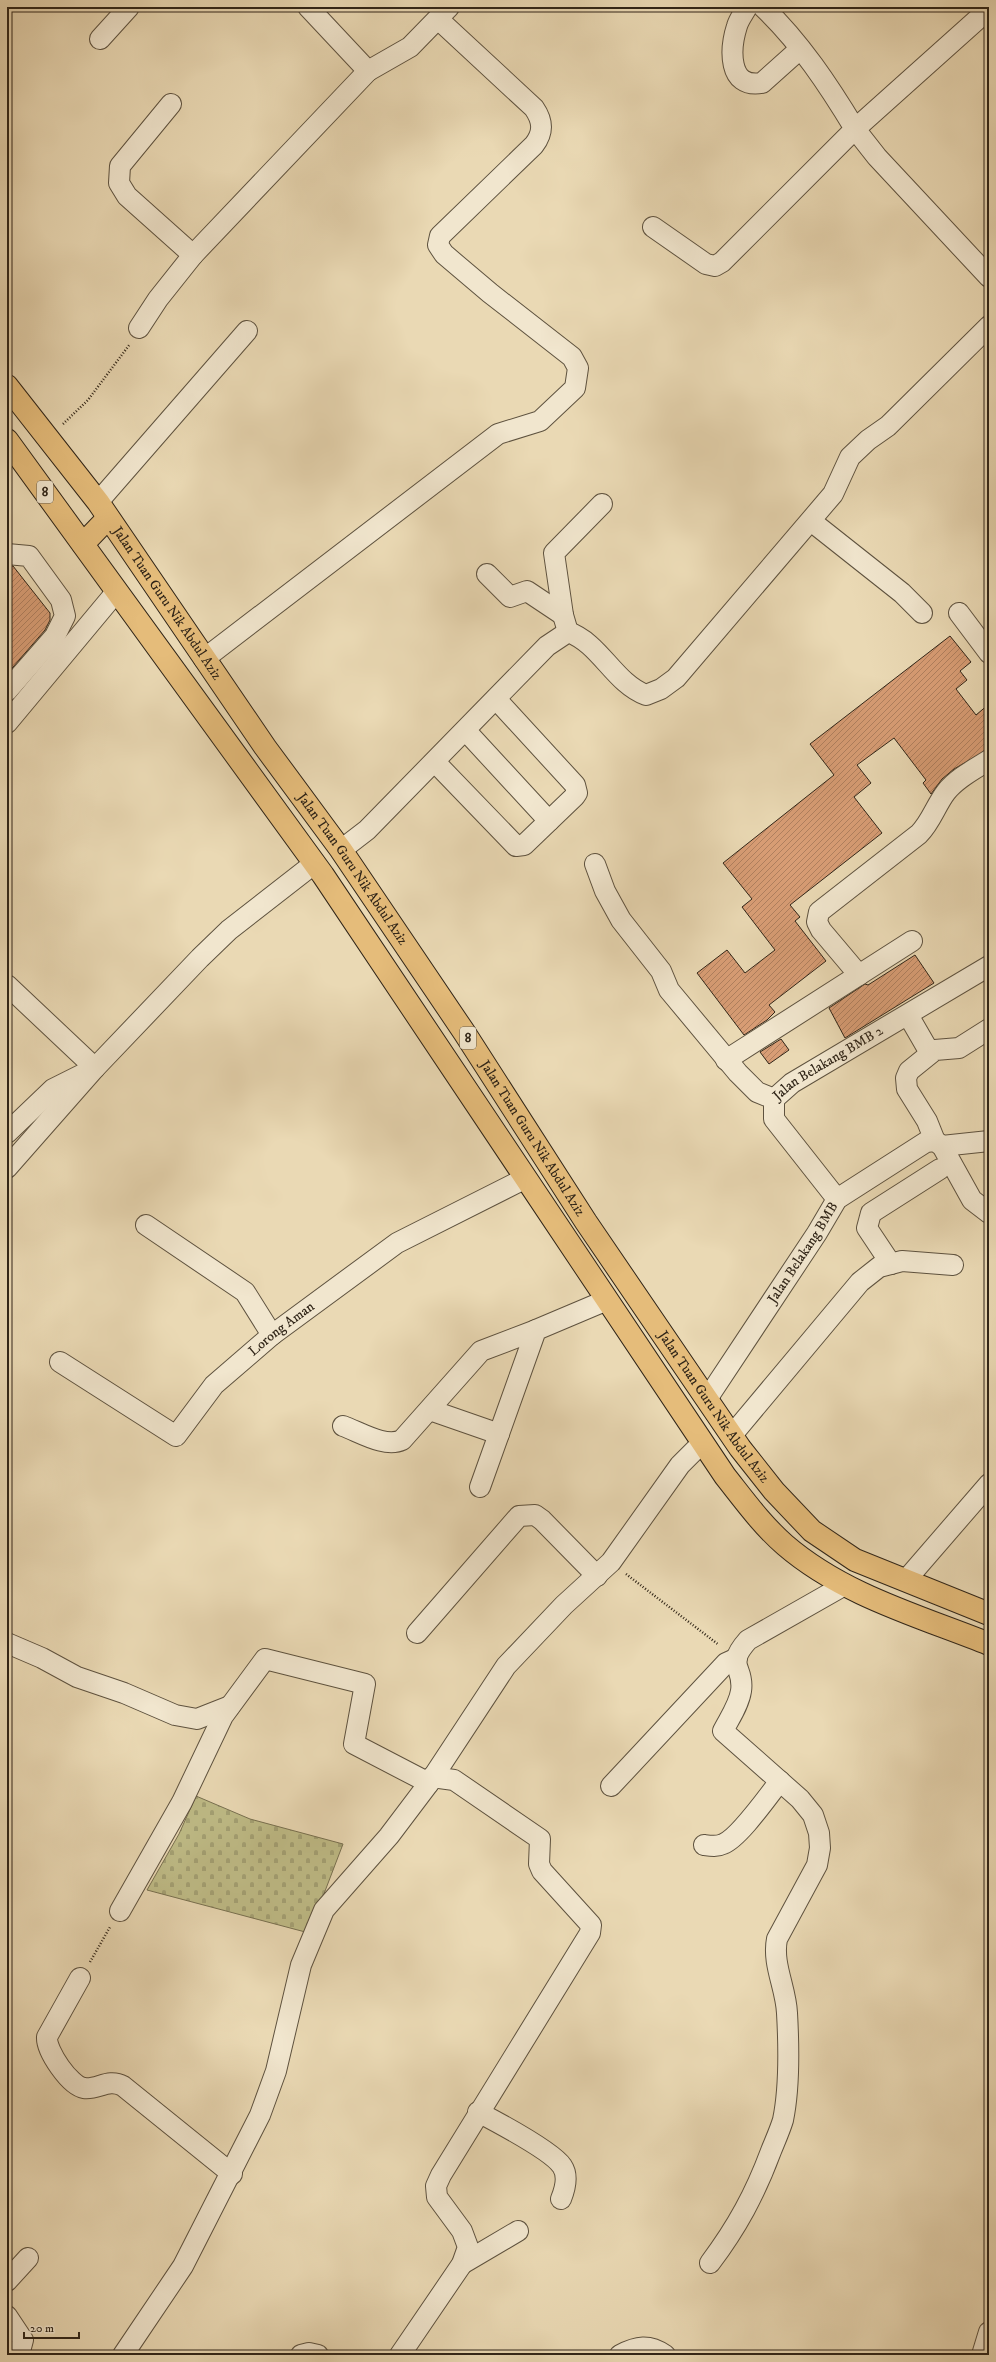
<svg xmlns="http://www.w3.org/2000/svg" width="996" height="2362" font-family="'IM FELL DW Pica',serif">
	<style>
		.cemetery { fill: url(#cemetery-stones); stroke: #787050 }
		.building { fill: url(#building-hatch); stroke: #302518 }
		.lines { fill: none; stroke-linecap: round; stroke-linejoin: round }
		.minor-casing { stroke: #5e523f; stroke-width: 22 }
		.major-casing { stroke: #302518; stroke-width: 24 }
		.path { stroke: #302518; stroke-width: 2.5; stroke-dasharray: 1 2; stroke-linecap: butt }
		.minor { stroke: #f1e6ce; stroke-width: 20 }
		.major { stroke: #e5bc7a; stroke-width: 22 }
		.labels { text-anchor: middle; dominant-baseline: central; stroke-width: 3.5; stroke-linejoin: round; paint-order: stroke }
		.shield { fill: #f1e6ce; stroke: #6a5f4f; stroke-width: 1 }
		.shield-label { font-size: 13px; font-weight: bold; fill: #302518 }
		.street-label { font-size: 14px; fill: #302518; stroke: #f1e6ce }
	</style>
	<defs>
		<pattern id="cemetery-stones" width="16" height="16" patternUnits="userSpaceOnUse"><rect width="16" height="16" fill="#bfbc87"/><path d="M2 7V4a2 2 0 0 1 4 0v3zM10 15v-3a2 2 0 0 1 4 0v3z" fill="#a4a174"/></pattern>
		<pattern id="building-hatch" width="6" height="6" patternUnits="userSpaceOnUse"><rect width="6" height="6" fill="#d89d75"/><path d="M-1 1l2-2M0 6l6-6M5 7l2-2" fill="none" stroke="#b0805f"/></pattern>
	</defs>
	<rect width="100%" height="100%" fill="#ead9b4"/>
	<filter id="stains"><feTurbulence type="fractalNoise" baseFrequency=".005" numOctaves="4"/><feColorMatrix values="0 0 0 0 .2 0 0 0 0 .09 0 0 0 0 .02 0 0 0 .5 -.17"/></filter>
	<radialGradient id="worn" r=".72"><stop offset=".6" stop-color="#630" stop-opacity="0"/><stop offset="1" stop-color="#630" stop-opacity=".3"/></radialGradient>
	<path class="cemetery" d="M 196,1796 L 250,1819 L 343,1844 L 309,1933 L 147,1890 L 179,1834 Z"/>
	<path class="building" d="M 7,566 L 13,566 L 50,613 L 50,620 L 45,630 L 7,674 Z
		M 950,636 L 971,662 L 960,671 L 967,680 L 956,689 L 976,715 L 989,704 L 989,749 L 954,769 L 942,779 L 931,794 L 923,783 L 926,780 L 894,738 L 857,765 L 871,783 L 854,797 L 882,833 L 790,905 L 800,917 L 795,921 L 826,961 L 769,1005 L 775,1012 L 767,1020 L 744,1035 L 697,973 L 727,950 L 745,973 L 775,950 L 742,907 L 752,899 L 723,863 L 834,775 L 810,744 Z
		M 915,955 L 934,983 L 845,1038 L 829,1008 L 865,984 L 868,985 Z
		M 781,1039 L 789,1050 L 769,1064 L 760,1052 Z"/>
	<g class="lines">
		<defs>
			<g id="minor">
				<path d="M 308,7 L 368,71 L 410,47 L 449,7"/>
				<path d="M 747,7 C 744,13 739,19 737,26 C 730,48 727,89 762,83 L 800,49"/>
				<path d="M 989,9 L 855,129 L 877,157 L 989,277"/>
				<path d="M 100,39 L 129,7"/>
				<path d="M 171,104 L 120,166 L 119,183 L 127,196 L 193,255"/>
				<path d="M 653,227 L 706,264 L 715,266 L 722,262 L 855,129 C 829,86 800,42 763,7"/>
				<path d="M 139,328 L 158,299 L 193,255 L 368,71"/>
				<path d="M 98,502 L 247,331"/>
				<path d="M 811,521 L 902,593 L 922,613"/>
				<path d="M 7,554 L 29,556 L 61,600 L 65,616 L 55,636 L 7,691"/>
				<path d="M 487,574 L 510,597 L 527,591 L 563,615"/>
				<path d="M 959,613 L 989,653"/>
				<path d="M 568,632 L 563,615 L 554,553 L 602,504"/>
				<path d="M 204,659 L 498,434 L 540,421 L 575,388 L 578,368 L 572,357 L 490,293 L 444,254 L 438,245 L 440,236 L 534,145 C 544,132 543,121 534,108 L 438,19"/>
				<path d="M 7,723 L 117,591"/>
				<path d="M 466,731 L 549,821"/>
				<path d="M 435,762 L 516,846 L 524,845 L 575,796 L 577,793 L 575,785 L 496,699"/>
				<path d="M 341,850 L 367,830 L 547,646 L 568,632 C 600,643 614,683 646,695 L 661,689 L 676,678 L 833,494 L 850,457 L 868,440 L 888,426 L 989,326"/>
				<path d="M 595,864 L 605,891 L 621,920 L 661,971 L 669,990 L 738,1073 L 757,1092 L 774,1099"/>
				<path d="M 859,975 L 821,930 L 817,922 L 819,912 L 919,834 C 931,822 936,805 946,792 C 957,778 975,769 989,760"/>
				<path d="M 7,985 L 95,1068 L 53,1089 L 7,1133"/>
				<path d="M 908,1015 L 930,1053"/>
				<path d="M 726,1060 L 912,941"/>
				<path d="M 935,1141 L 927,1121 L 907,1089 L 906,1078 L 909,1071 L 935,1050 L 959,1048 L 989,1029"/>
				<path d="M 942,1146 L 989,1141"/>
				<path d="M 7,1168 L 95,1068 L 200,958 L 229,930 L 315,863"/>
				<path id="s1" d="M 837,1199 L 774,1119 L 774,1099 L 792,1083 L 989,966"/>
				<path d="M 146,1225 L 245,1292 L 272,1335"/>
				<path d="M 891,1264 L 867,1228 L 871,1213 L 940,1169"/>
				<path id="s2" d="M 60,1362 L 176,1436 L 214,1385 L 272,1335 L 397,1243 L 526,1178"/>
				<path id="s3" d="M 707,1399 L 817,1233 L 837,1199 L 926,1142 L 935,1141 L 942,1146 L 972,1200 L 989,1213"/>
				<path d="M 430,1410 L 499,1434"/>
				<path d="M 343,1426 C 360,1432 385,1448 402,1440 L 481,1351 L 536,1330"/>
				<path d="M 732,1435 L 860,1282 L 879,1267 L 902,1261 L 953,1265"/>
				<path d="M 480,1487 L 536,1330 L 607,1300"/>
				<path d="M 906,1580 L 989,1484"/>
				<path d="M 417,1633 L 519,1516 L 535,1515 L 542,1520 L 597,1576"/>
				<path d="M 7,1643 L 42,1658 L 77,1677 L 124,1693 L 175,1715 L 197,1719 L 230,1706"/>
				<path d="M 611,1786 L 726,1663 L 737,1658"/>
				<path d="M 704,1845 C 711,1846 717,1847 723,1844 C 739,1838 768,1796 780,1781"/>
				<path d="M 120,1911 L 182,1802 L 223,1716 L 265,1659 L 365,1684 L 354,1744 L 429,1783"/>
				<path d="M 80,1978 L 47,2037 C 46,2051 70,2086 84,2088 C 98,2090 108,2078 123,2086 L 232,2174"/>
				<path d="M 478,2112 C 497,2122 552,2151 562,2166 C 569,2176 565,2189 561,2199"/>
				<path d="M 710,2263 C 737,2227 755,2194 771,2151 C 775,2141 780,2130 783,2120 C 790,2086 789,2048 787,2013 C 786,1988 772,1964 777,1939 L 817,1865 L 820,1848 L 819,1833 L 813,1815 L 800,1799 L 723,1731 C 729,1719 739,1705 741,1691 C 745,1666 724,1667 748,1640 L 843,1586"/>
				<path d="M 462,2264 L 518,2231"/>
				<path d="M 7,2281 L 28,2258"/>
				<path d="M 7,2316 L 23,2340 L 19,2355"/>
				<path d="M 123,2355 L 183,2266 L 260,2115 L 276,2071 L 301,1965 L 324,1910 L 389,1836 L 429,1783 L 506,1666 L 564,1605 L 611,1562 L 680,1465 L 702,1443"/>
				<path d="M 301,2355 L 309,2353 L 318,2355"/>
				<path d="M 400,2355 L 462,2264 L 468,2247 L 462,2231 L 437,2197 L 436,2186 L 441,2175 L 590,1933 L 591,1925 L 542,1871 L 539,1864 L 540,1839 L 454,1780 L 432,1777"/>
				<path d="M 620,2355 C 637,2346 649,2344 665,2355"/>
				<path d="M 982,2355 L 989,2332"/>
			</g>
			<g id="major">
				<path id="s4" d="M 7,386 L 98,502 L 265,747 L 341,850 L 464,1032 L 586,1222 L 740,1448 L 774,1491 L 812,1531 L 855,1560 L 989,1614"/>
				<path d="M 7,440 L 323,875 L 725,1476 C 744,1500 762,1525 785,1545 C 843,1595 919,1616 989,1644"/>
				<path d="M 83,544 L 108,518"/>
			</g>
		</defs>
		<use href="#minor" class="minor-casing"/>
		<use href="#major" class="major-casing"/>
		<path class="path" d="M 63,424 L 88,400 L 130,344
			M 626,1574 L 719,1645
			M 90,1962 L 110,1927"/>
		<use href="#minor" class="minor"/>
		<use href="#major" class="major"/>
	</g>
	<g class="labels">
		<g class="shield">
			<rect x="37" y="481" width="16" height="22" rx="3"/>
			<rect x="460" y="1027" width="16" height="22" rx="3"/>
		</g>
		<g class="shield-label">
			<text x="45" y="492">8</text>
			<text x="468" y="1038">8</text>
		</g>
		<g class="street-label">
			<text stroke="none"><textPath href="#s4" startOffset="270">Jalan Tuan Guru Nik Abdul Aziz</textPath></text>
			<text stroke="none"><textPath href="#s4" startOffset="594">Jalan Tuan Guru Nik Abdul Aziz</textPath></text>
			<text stroke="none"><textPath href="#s1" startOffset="187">Jalan Belakang BMB 2</textPath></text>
			<text stroke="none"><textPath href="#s4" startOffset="918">Jalan Tuan Guru Nik Abdul Aziz</textPath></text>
			<text stroke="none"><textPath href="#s3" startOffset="175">Jalan Belakang BMB</textPath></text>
			<text stroke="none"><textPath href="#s2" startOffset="289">Lorong Aman</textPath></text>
			<text stroke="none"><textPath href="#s4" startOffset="1242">Jalan Tuan Guru Nik Abdul Aziz</textPath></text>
		</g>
	</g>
	<rect width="996" height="2362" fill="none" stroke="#ead9b4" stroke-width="24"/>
	<rect x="8" y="8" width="980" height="2346" fill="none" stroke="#302518" stroke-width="2"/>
	<rect x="12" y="12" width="972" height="2338" fill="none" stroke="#302518"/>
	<path d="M24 2332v6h55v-6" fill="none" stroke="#302518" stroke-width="2"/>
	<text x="30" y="2332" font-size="12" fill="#302518" stroke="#f1e6ce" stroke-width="3" paint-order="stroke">20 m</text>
	<rect width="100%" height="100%" filter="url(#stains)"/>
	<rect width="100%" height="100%" fill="url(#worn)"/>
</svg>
